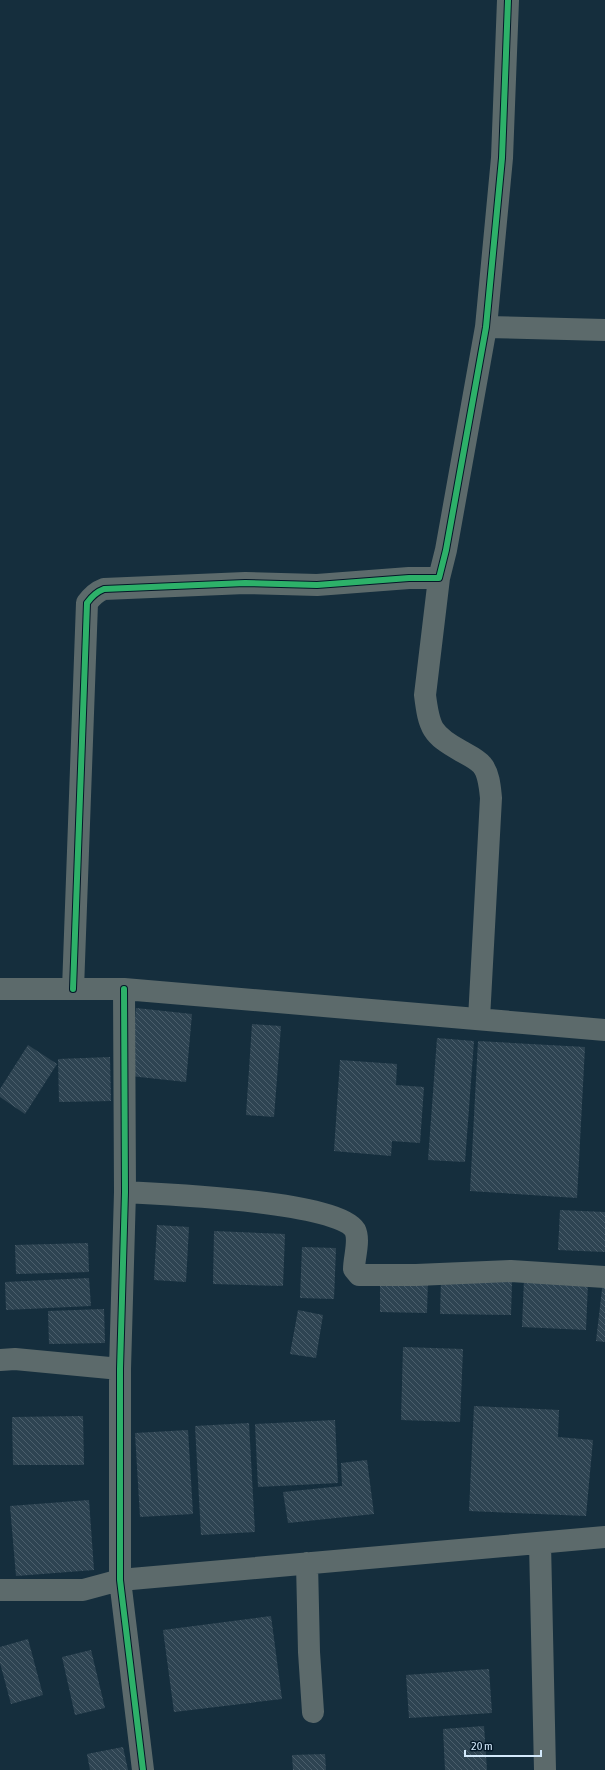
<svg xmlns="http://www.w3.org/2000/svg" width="605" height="1770" font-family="'Asap Condensed',sans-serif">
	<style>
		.building { fill: url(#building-back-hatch) }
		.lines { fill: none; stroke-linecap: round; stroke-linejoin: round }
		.minor { stroke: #5c6a6b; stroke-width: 22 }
		.cycleway-casing { stroke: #031828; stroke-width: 8 }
		.cycleway { stroke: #2db169; stroke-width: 6 }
	</style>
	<defs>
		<pattern id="building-back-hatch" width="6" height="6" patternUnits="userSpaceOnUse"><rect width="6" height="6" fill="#2e4452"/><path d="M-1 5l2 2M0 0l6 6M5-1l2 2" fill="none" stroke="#4b5f6c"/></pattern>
	</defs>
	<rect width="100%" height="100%" fill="#152e3d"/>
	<path class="building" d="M 136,1008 L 192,1014 L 186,1082 L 130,1076 Z
		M 252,1024 L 281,1026 L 274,1117 L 246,1115 Z
		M 437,1038 L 474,1041 L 465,1162 L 428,1160 Z
		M 478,1041 L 585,1047 L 577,1198 L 470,1191 Z
		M 28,1045 L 57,1064 L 25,1114 L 0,1097 L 0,1089 Z
		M 110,1057 L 111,1101 L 59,1102 L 58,1059 Z
		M 340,1060 L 397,1064 L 396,1085 L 424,1087 L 420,1143 L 392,1141 L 391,1156 L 334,1151 Z
		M 560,1210 L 605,1212 L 605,1252 L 558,1250 Z
		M 157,1225 L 189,1227 L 186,1282 L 154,1280 Z
		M 214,1231 L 285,1234 L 283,1286 L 213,1284 Z
		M 88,1243 L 89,1272 L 16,1274 L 15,1245 Z
		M 302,1247 L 336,1248 L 334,1299 L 300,1298 Z
		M 380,1277 L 428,1279 L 427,1313 L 380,1312 Z
		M 89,1278 L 91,1306 L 6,1310 L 5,1282 Z
		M 524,1279 L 588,1282 L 586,1330 L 522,1327 Z
		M 441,1280 L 512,1282 L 511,1315 L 440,1314 Z
		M 603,1281 L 605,1282 L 605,1342 L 596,1341 Z
		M 104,1309 L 105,1343 L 49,1344 L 48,1311 Z
		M 298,1310 L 323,1315 L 316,1358 L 290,1354 Z
		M 403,1347 L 463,1349 L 460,1422 L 401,1420 Z
		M 474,1406 L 559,1410 L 558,1437 L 593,1440 L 586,1516 L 469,1511 Z
		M 83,1416 L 84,1465 L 13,1465 L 12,1417 Z
		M 335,1420 L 338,1483 L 258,1487 L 255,1424 Z
		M 249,1423 L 255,1532 L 201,1535 L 195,1426 Z
		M 188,1430 L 193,1514 L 140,1517 L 135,1433 Z
		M 367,1460 L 374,1514 L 288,1523 L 283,1492 L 342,1486 L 341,1463 Z
		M 89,1500 L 94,1570 L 16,1576 L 10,1506 Z
		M 271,1616 L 282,1699 L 174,1712 L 163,1630 Z
		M 28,1639 L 43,1695 L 11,1704 L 0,1663 L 0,1647 Z
		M 91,1650 L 105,1708 L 75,1715 L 62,1657 Z
		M 489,1669 L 492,1713 L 409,1718 L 406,1675 Z
		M 484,1726 L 487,1770 L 445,1770 L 443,1729 Z
		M 123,1747 L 128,1770 L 90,1770 L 87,1754 Z
		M 325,1754 L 326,1770 L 293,1770 L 292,1755 Z"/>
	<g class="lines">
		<path class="minor" d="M 486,327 L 605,330
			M 439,578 L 425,695 C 429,728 432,735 461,751 C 468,755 477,759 482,765 C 489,773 490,788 491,798 L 479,1019
			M 0,989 L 124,989 L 605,1030
			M 73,989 L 87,603 C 92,596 96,592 104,589 L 245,583 L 317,585 L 409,578 L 439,578 L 446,550 L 486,327 L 502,158 L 508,0
			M 124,989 L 125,1192 L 120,1369 L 120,1580 L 143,1770
			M 125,1192 C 162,1194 338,1201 355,1230 C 360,1240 354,1258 354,1269 L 359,1275 L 416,1275 L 511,1271 L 605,1277
			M 0,1360 L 15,1359 L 120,1369
			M 540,1543 L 545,1770
			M 307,1563 L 309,1652 L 313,1712
			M 0,1590 L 83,1590 L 120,1580 L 605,1537"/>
		<defs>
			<path id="cycleway" d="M 73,989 L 87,603 C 92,596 96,592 104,589 L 245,583 L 317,585 L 409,578 L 439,578 L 446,550 L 486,327 L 502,158 L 508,0
				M 124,989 L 125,1192 L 120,1369 L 120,1580 L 143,1770"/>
		</defs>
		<use href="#cycleway" class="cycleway-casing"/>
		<use href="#cycleway" class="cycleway"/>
	</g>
	<path d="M465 1750v6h76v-6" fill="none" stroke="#d3e9fb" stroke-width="2"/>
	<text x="471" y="1750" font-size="12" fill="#d3e9fb" stroke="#031828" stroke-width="3" paint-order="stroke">20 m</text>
</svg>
